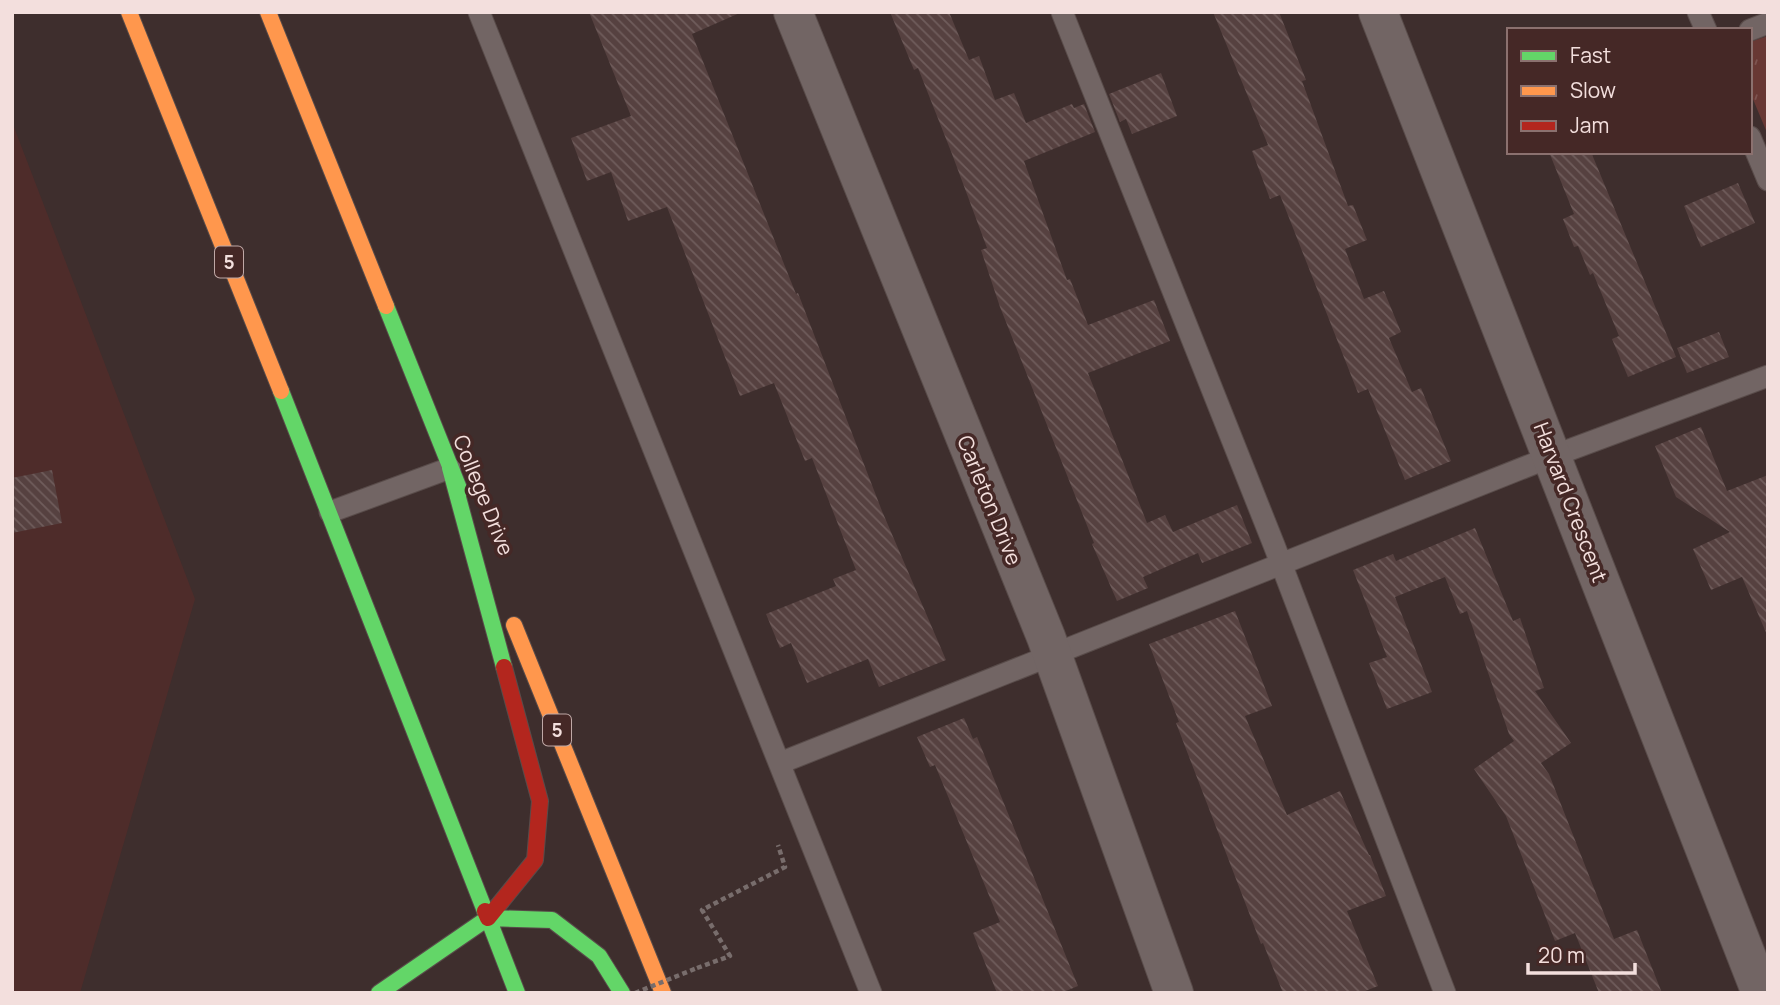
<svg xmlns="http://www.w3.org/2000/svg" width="1780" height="1005" font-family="Manrope,sans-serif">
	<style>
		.built { fill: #4e2c2a }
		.park { fill: url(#park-tufts) }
		.building { fill: url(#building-back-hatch) }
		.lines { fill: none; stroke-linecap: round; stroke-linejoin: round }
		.lane-casing { stroke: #594c4a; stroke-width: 23 }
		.street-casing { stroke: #594c4a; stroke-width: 40 }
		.fast-casing { stroke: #594c4a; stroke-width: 18 }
		.slow-casing { stroke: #594c4a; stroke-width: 18 }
		.jam-casing { stroke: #594c4a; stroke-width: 18 }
		.path { stroke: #786d6c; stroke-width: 4.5; stroke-dasharray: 5 3.5; stroke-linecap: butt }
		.lane { stroke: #726564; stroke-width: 21 }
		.street { stroke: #726564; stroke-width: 38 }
		.fast { stroke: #63d668; stroke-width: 16 }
		.slow { stroke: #ff974d; stroke-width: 16 }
		.jam { stroke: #b3261e; stroke-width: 16 }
		.path-bridge { stroke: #786d6c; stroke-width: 4.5; stroke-dasharray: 5 3.5; stroke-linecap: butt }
		.labels { text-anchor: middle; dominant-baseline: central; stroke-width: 7; stroke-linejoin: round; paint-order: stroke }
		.shield { fill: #452826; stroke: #bfa8a6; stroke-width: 2 }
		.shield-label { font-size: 19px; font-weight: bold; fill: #f3dfdd }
		.street-label { font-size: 21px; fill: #f3dfdd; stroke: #452826 }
	</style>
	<defs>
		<pattern id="park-tufts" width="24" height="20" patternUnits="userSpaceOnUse" patternTransform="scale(1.75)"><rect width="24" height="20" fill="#683834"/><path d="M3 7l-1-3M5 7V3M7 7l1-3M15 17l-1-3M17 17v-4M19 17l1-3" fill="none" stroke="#7e5451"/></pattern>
		<pattern id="building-back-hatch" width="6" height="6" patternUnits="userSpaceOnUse" patternTransform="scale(1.75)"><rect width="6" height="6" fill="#564140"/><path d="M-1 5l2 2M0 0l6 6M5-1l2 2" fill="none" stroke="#6f5c5b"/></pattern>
	</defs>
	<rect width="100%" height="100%" fill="#3e2e2d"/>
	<path class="built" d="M 12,122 L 195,599 L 80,993 L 12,993 Z"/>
	<path class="park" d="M 1768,36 L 1768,135 L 1750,92 L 1750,42 Z"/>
	<path class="building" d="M 589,12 L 742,12 L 692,34 L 796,294 L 798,293 L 882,511 L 946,660 L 879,687 L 868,659 L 807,683 L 791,643 L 780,648 L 766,614 L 836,586 L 833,579 L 856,570 L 812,458 L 805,461 L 774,383 L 740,396 L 667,207 L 628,221 L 611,172 L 587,181 L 571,138 L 631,116 Z
		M 890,12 L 949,12 L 969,60 L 979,56 L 995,100 L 1014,93 L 1026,123 L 1072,104 L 1074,108 L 1084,104 L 1095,132 L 1024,161 L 1067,280 L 1070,279 L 1088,325 L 1154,300 L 1170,341 L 1088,373 L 1147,523 L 1165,515 L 1173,532 L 1237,505 L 1252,543 L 1202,563 L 1198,553 L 1143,577 L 1148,588 L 1117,601 L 1092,544 L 1094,543 L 1000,307 L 981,250 L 987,248 L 952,154 L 918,68 L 914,70 Z
		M 1213,12 L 1279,12 L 1306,80 L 1302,81 L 1348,206 L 1353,205 L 1367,240 L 1345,249 L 1364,299 L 1384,291 L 1401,332 L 1389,338 L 1412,392 L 1421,388 L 1451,461 L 1405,480 L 1368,389 L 1358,393 L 1280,195 L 1270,199 L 1252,151 L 1268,145 Z
		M 1161,73 L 1177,116 L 1132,134 L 1126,119 L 1120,122 L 1109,94 Z
		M 1549,152 L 1591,152 L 1676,357 L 1628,377 L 1612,339 L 1619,336 L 1593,273 L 1590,275 L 1578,246 L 1574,247 L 1563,219 L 1574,214 Z
		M 1738,183 L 1755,223 L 1701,247 L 1684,206 Z
		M 1719,332 L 1729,357 L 1687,373 L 1677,348 Z
		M 1701,427 L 1727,491 L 1768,475 L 1768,637 L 1742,577 L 1711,590 L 1693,549 L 1730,532 L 1676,497 L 1655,446 Z
		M 52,470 L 62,523 L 12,533 L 12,478 Z
		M 1475,528 L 1513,621 L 1520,618 L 1544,688 L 1535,691 L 1571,743 L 1541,763 L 1549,774 L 1614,939 L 1637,930 L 1662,993 L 1599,993 L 1575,933 L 1555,941 L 1506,816 L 1474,769 L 1514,741 L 1509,734 L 1467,611 L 1460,614 L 1445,577 L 1395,597 L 1432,692 L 1387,709 L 1369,663 L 1387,657 L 1353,570 L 1393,554 L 1396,561 Z
		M 1235,611 L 1272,706 L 1245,716 L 1287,815 L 1340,791 L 1369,855 L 1370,855 L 1386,896 L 1347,911 L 1378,986 L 1360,993 L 1283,993 L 1263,943 L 1261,944 L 1176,723 L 1179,722 L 1149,644 Z
		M 964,718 L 973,739 L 977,737 L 1078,986 L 1061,993 L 997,993 L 973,933 L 1000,922 L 935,765 L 930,767 L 917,737 Z"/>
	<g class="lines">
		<defs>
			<path id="lane" d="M 479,12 L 871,993
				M 1062,12 L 1274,545 L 1445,993
				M 1698,12 L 1706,30
				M 1750,30 L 1768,23
				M 1750,137 L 1768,180
				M 330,512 L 450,468
				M 780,763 L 1553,456 L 1768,376"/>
			<path id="street" d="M 793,12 L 1046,637 L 1174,993
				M 1378,12 L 1761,993"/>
			<path id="fast" d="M 386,306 L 460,491
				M 281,391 L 485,911
				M 450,468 L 504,667
				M 379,993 L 488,918
				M 517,993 L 488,918 L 552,920 L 599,956 L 622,993"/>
			<path id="slow" d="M 129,12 L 281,391
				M 268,12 L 386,306
				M 514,625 L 663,993"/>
			<path id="jam" d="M 485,911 L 488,918 L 535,860 L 540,801 L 504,667"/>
		</defs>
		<use href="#lane" class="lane-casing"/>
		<use href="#street" class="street-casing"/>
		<use href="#fast" class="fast-casing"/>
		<use href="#slow" class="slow-casing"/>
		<use href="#jam" class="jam-casing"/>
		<path class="path" d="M 697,968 L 730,956 L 702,910 L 785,867 L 778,845"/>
		<use href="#lane" class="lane"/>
		<use href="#street" class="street"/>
		<use href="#fast" class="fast"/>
		<use href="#slow" class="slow"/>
		<use href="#jam" class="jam"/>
		<path class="path-bridge" d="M 635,993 L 697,968"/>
	</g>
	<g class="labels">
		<g class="shield">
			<rect x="215" y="246.5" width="28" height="31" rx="5"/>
			<rect x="543" y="714.5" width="28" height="31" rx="5"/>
		</g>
		<g class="shield-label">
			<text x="229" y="262">5</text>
			<text x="557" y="730">5</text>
		</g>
		<g class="street-label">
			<text transform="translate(484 495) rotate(68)">College Drive</text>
			<text transform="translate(990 500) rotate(68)">Carleton Drive</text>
			<text transform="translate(1571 502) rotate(69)">Harvard Crescent</text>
		</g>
	</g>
	<rect width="1780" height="1005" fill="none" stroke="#f3dfdd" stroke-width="28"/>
	<rect x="1507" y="28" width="245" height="126" fill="#452826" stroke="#8b716f" stroke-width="2"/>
	<rect x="1521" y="51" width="35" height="10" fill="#63d668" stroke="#8b716f" stroke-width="2"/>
	<text x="1570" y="63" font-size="21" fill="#f3dfdd">Fast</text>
	<rect x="1521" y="86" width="35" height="10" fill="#ff974d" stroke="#8b716f" stroke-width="2"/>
	<text x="1570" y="98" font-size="21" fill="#f3dfdd">Slow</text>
	<rect x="1521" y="121" width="35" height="10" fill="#b3261e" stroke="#8b716f" stroke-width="2"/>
	<text x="1570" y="133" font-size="21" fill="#f3dfdd">Jam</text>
	<path d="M1528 963v10h107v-10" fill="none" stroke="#f3dfdd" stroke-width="3.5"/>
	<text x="1538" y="963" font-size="21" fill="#f3dfdd" stroke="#452826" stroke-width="5" paint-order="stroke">20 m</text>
</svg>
